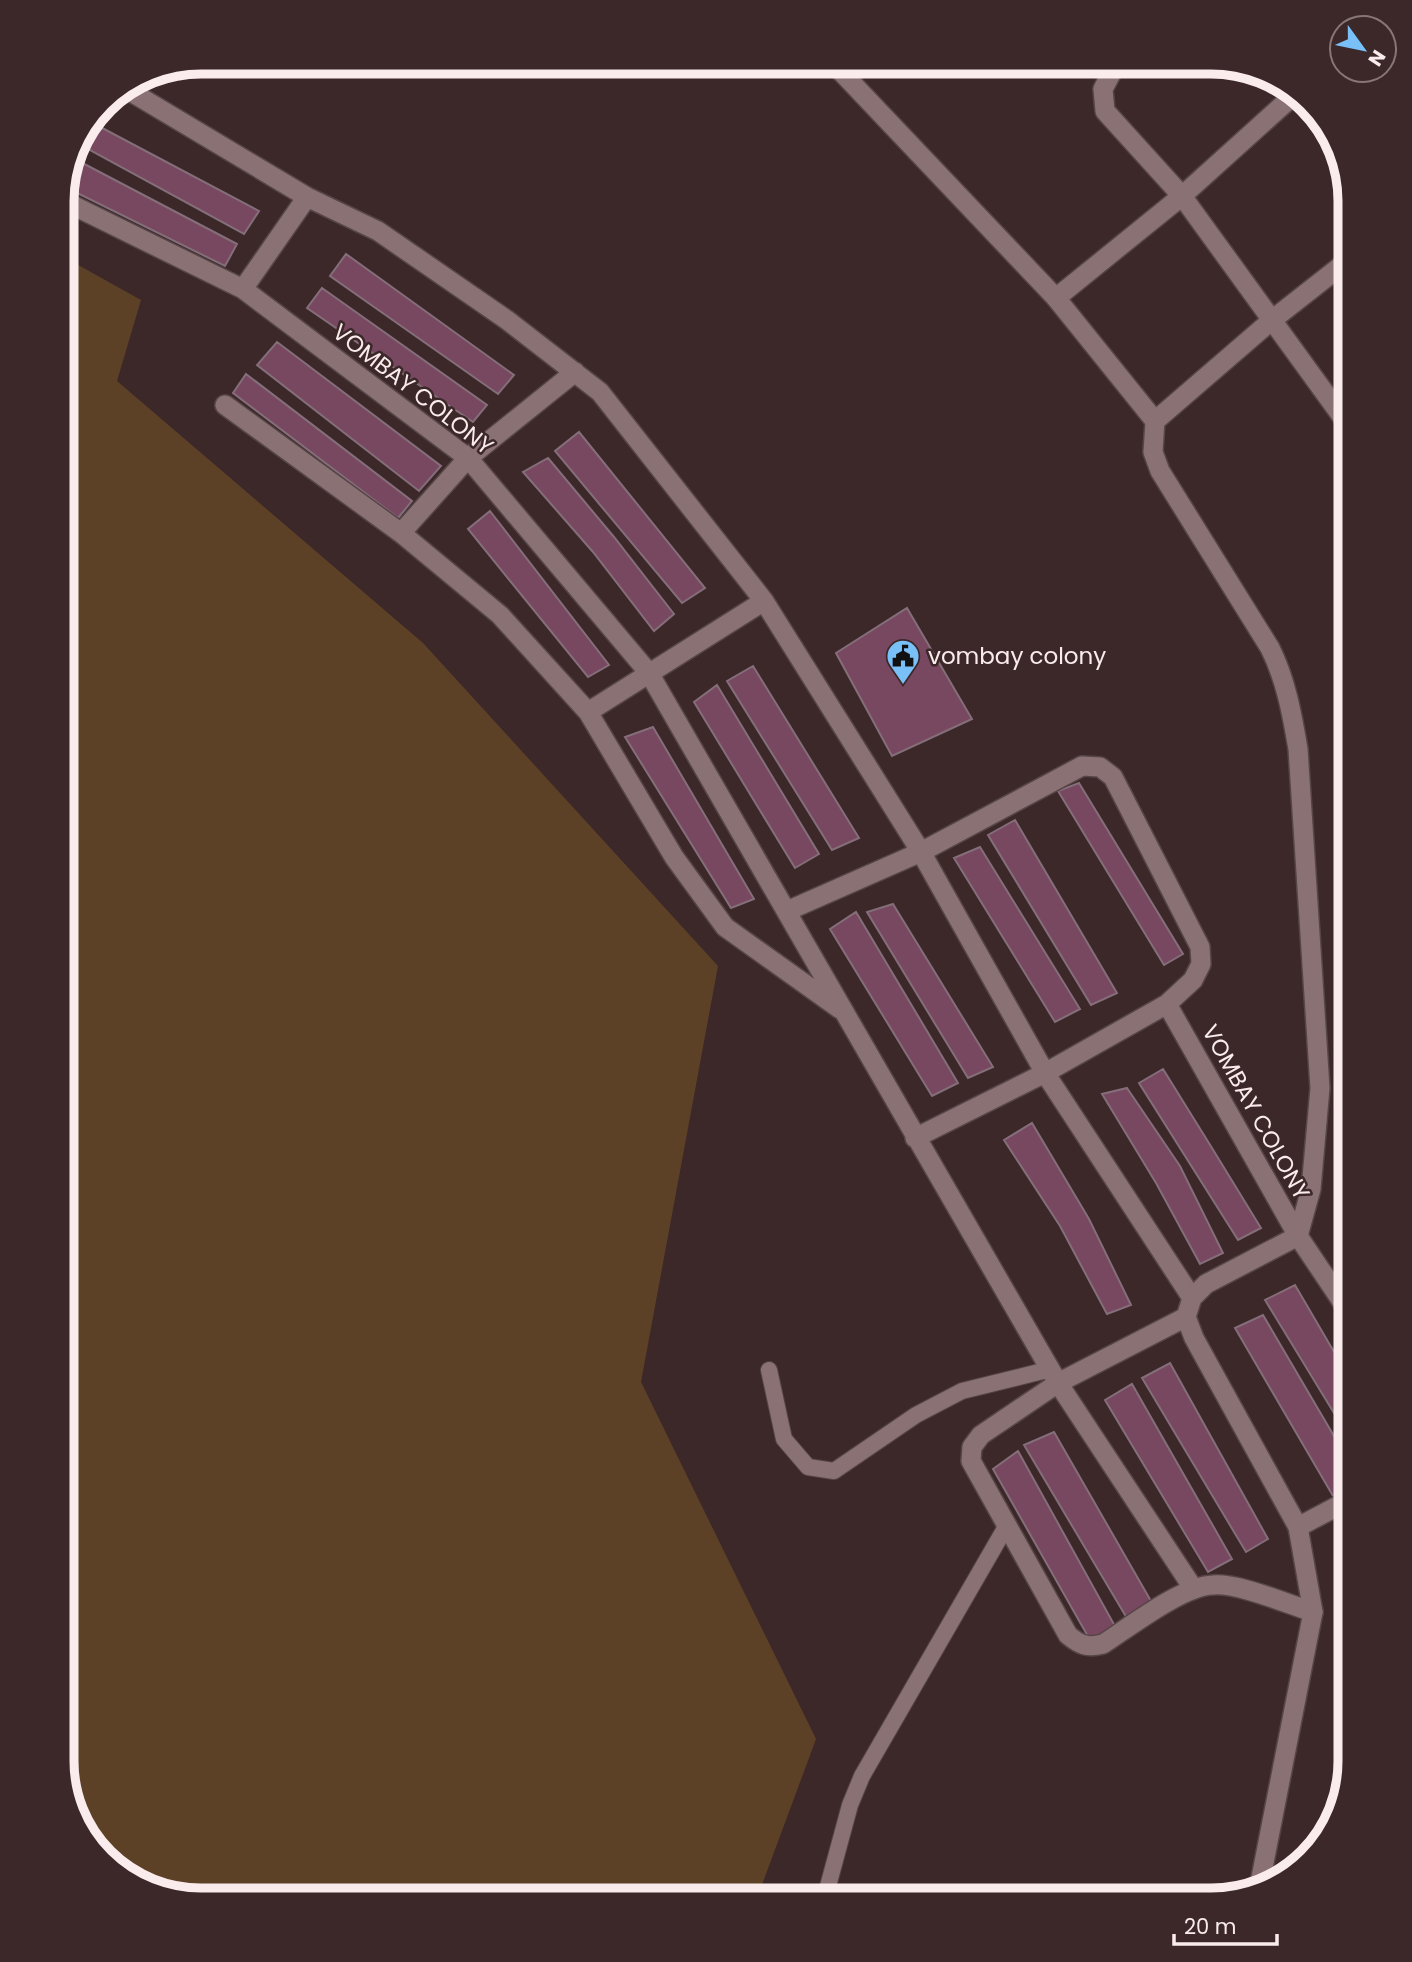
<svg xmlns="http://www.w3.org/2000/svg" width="1412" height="1962" font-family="Poppins,sans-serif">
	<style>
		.green { fill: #5c4127 }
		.building { fill: #784861; stroke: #846e79; stroke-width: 2 }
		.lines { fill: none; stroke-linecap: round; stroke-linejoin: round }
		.service-casing { stroke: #564547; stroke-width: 18 }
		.minor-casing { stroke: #564547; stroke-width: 22 }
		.tertiary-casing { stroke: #564547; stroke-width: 22 }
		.service { stroke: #8a7173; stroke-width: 16 }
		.minor { stroke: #8a7173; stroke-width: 19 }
		.tertiary { stroke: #8a7173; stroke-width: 19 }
		.labels { text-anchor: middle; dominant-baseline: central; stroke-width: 5; stroke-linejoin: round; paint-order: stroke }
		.street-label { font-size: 23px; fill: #faeced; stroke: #3c2829 }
		.poi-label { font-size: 23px; fill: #faeced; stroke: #3c2829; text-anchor: start }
		.rim { fill: none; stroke: #faeced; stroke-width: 9 }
	</style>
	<rect width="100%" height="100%" fill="#3c2829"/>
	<path class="green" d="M 62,256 L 141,300 L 117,381 L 423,643 L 718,966 L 641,1382 L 816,1739 L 756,1901 L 191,1900 L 130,1882 L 80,1832 L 61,1762 Z"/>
	<path class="building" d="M 89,121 L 259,211 L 244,234 L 75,142 Z
		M 71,157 L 237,244 L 225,266 L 63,186 Z
		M 346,254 L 514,375 L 498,394 L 330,276 Z
		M 322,288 L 487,405 L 473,422 L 307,308 Z
		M 277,342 L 441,466 L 419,491 L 257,365 Z
		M 246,374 L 412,501 L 398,518 L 233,393 Z
		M 579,432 L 705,588 L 682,603 L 555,451 Z
		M 548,458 L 614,537 L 674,614 L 654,631 L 593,552 L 523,472 Z
		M 490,511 L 609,665 L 588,677 L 468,529 Z
		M 907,608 L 972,719 L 892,756 L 836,653 Z
		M 753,666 L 859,838 L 832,850 L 727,681 Z
		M 717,685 L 819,854 L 795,868 L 694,702 Z
		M 653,727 L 754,899 L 731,908 L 625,737 Z
		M 1079,783 L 1183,954 L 1164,965 L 1058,791 Z
		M 1015,820 L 1117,993 L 1091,1005 L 988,835 Z
		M 980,847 L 1080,1009 L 1055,1022 L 954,858 Z
		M 893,904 L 993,1067 L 968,1078 L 867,912 Z
		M 856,912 L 958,1083 L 932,1096 L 830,929 Z
		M 1163,1069 L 1212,1148 L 1261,1228 L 1238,1240 L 1139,1083 Z
		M 1127,1088 L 1180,1166 L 1223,1253 L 1200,1264 L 1156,1183 L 1102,1094 Z
		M 1032,1123 L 1089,1219 L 1131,1305 L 1107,1314 L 1060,1226 L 1004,1140 Z
		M 1295,1285 L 1351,1381 L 1351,1441 L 1265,1300 Z
		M 1263,1315 L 1351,1465 L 1351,1486 L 1333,1496 L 1235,1328 Z
		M 1170,1363 L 1268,1539 L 1246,1552 L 1142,1378 Z
		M 1132,1384 L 1232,1559 L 1208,1572 L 1105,1400 Z
		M 1054,1432 L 1155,1608 L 1128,1620 L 1024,1445 Z
		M 1018,1451 L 1116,1628 L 1090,1640 L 993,1469 Z"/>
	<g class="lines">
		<defs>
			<path id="service" d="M 769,1370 L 784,1439 L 808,1467 L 834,1471 L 916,1415 L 962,1391 L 1051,1369
				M 824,1901 L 850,1805 L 862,1776 L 1007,1525"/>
			<path id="minor" d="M 1123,62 L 1113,70 L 1103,89 L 1105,111 L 1182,196 L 1351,429
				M 123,87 L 307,197 L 378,231 L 507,320 L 600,392 L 764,601 L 921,852 L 1045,1073 L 1192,1298
				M 62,200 L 243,289 L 468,458 L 649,673 L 1058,1383 L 1193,1588
				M 243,289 L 307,197
				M 1056,298 L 1182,196 L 1295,94
				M 225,405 L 401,533 L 500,615 L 588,712 L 674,857 L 725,927 L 840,1009
				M 401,533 L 468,458 L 575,372
				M 588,712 L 764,601
				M 787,911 L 921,852 L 1082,766 L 1100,767 L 1113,777 L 1200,947 L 1201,964 L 1193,980 L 1167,1004 L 1045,1073 L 915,1138
				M 1167,1004 L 1298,1236 L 1351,1315
				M 1186,1317 L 1058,1383 L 981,1435 L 972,1447 L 971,1461 L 1068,1635 C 1080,1645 1087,1648 1103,1644 C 1131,1626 1182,1586 1213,1585 C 1239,1583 1287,1604 1313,1612
				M 1298,1527 L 1351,1499"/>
			<path id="tertiary" d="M 831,61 L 1056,298 L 1155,421 L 1153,452 L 1160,471 L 1270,648 C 1286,680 1292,714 1298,749 L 1320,1088 L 1311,1189 L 1298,1236 L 1206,1284 L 1192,1298 L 1186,1317 L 1194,1338 L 1298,1527 L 1313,1612 L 1259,1888
				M 1155,421 L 1272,320 L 1351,258"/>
		</defs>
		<use href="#service" class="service-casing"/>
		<use href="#minor" class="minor-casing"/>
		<use href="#tertiary" class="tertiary-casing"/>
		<use href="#service" class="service"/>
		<use href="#minor" class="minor"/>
		<use href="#tertiary" class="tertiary"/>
	</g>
	<defs>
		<symbol id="civic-pin" viewBox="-11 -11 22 30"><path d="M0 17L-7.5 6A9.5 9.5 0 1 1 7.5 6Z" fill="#79bff8" stroke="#3c2829"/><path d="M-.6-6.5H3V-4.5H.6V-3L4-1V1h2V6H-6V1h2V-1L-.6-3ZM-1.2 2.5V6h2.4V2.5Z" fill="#111"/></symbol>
	</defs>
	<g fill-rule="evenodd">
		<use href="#civic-pin" x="884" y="637" width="38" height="52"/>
	</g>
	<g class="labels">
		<g class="street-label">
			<text transform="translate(413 389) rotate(38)">VOMBAY COLONY</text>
			<text transform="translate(1256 1112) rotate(61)">VOMBAY COLONY</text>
		</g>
		<g class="poi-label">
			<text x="928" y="656">vombay colony</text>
		</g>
	</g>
	<path d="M0 0H1412V1962H0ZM201 74H1211A127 127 0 0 1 1338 201V1761A127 127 0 0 1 1211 1888H201A127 127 0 0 1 74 1761V201A127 127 0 0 1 201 74Z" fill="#3c2829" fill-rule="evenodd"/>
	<path class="rim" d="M201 74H1211A127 127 0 0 1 1338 201V1761A127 127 0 0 1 1211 1888H201A127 127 0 0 1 74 1761V201A127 127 0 0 1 201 74Z"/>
	<g transform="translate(1363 49) rotate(123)"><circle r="33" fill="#3c2829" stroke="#887677" stroke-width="2"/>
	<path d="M0-5L12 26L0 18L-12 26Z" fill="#79bff8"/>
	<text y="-10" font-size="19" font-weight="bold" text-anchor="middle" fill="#faeced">N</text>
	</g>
	<path d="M1174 1934v10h103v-10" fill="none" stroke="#faeced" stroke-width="3.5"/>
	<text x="1184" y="1934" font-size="21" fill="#faeced" stroke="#3c2829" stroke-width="5" paint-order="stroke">20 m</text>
</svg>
